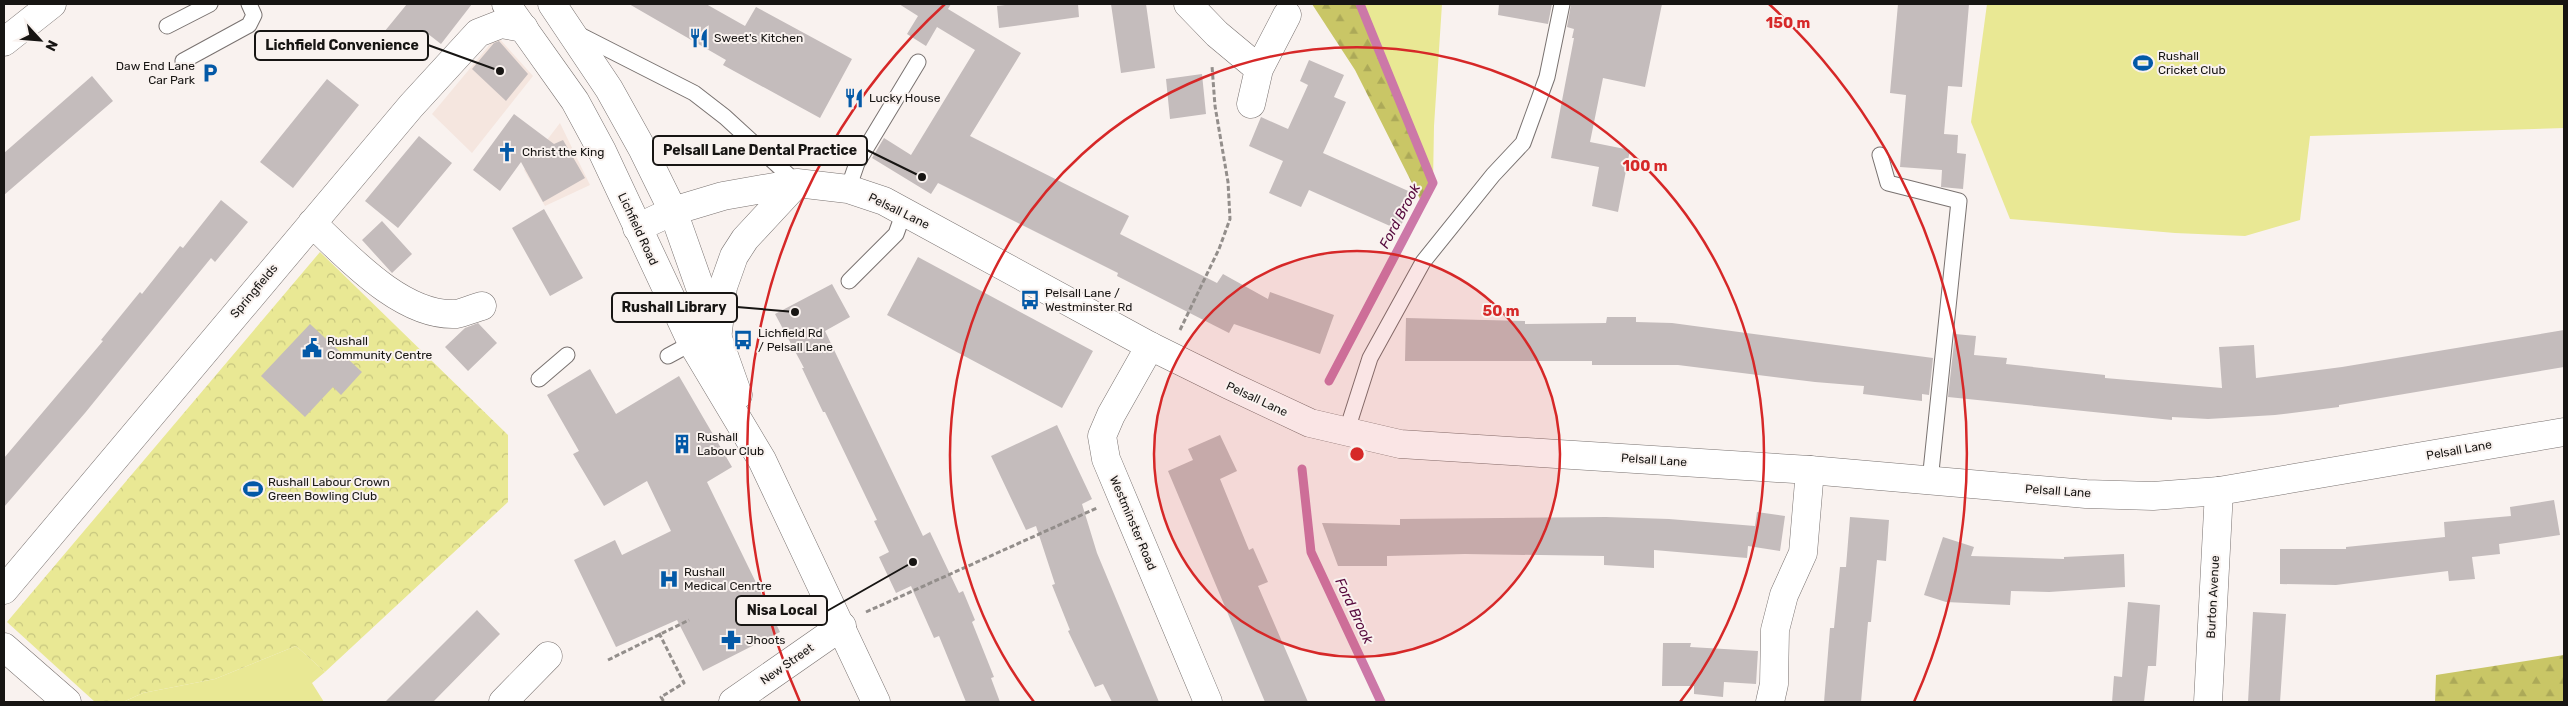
<svg xmlns="http://www.w3.org/2000/svg" width="2568" height="706" font-family="Rubik,sans-serif">
	<style>
		.built { fill: #f5e6df }
		.grass { fill: #e9e894 }
		.forest { fill: url(#forest-firs) }
		.park { fill: url(#park-crowns) }
		.lines { fill: none; stroke-linecap: round; stroke-linejoin: round }
		.stream { stroke: #cc78a8; stroke-width: 9 }
		.building { fill: #c4bcbc }
		.service-casing { stroke: #797270; stroke-width: 17 }
		.minor-casing { stroke: #797270; stroke-width: 29 }
		.secondary-casing { stroke: #797270; stroke-width: 29 }
		.trunk-casing { stroke: #797270; stroke-width: 29 }
		.path { stroke: #938e8b; stroke-width: 3; stroke-dasharray: 5 2.5; stroke-linecap: butt }
		.service { stroke: #fff; stroke-width: 15 }
		.minor { stroke: #fff; stroke-width: 28 }
		.secondary { stroke: #fff; stroke-width: 28 }
		.trunk { stroke: #fff; stroke-width: 28 }
		.ring { fill: none; stroke: #d62828; stroke-width: 2.5 }
		.labels { text-anchor: middle; dominant-baseline: central; stroke-width: 4; stroke-linejoin: round; paint-order: stroke }
		.poi-label { font-size: 12px; fill: #171513; stroke: #f9f2ef; text-anchor: start }
		.street-label { font-size: 12px; fill: #171513; stroke: #f9f2ef }
		.water-label { font-size: 14px; font-style: italic; fill: #56093d; stroke: #f9f2ef }
		.centre { fill: #d62828; stroke: #f9f2ef; stroke-width: 2.5 }
		.ring-label { font-size: 15px; text-anchor: middle; font-weight: bold; fill: #d62828; stroke: #f9f2ef; stroke-width: 4; stroke-linejoin: round; paint-order: stroke }
		.leader { fill: none; stroke: #171513; stroke-width: 2 }
		.callout-dot { fill: #171513; stroke: #f9f2ef; stroke-width: 2 }
		.callout { fill: #f9f2ef; stroke: #171513; stroke-width: 2 }
		.callout-label { font-size: 14px; text-anchor: middle; font-weight: bold; fill: #171513 }
	</style>
	<defs>
		<pattern id="forest-firs" width="22" height="20" patternUnits="userSpaceOnUse" patternTransform="scale(1.25)"><rect width="22" height="20" fill="#c9c666"/><path d="M5 1l3.5 6h-7zM16 11l3.5 6h-7z" fill="#aca958"/></pattern>
		<pattern id="park-crowns" width="20" height="18" patternUnits="userSpaceOnUse" patternTransform="scale(1.25)"><rect width="20" height="18" fill="#e9e894"/><path d="M2 6a3 3 0 1 1 6 0M12 15a3 3 0 1 1 6 0" fill="none" stroke="#c7c67f"/></pattern>
	</defs>
	<rect width="100%" height="100%" fill="#f9f2ef"/>
	<path class="built" d="M 497,36 L 533,76 L 472,153 L 432,114 Z
		M 560,123 L 590,185 L 545,206 L 524,170 Z"/>
	<path class="grass" d="M 1360,4 L 1442,4 L 1434,126 L 1433,183 Z
		M 1987,4 L 2564,4 L 2564,128 L 2310,136 L 2300,220 L 2245,236 L 2175,233 L 2010,219 L 1971,122 Z
		M 296,646 L 325,672 L 312,683 L 324,702 L 123,702 L 143,693 L 215,679 Z"/>
	<path class="forest" d="M 1312,4 L 1360,4 L 1433,183 L 1421,201 L 1355,70 Z
		M 2564,655 L 2564,702 L 2435,702 L 2436,675 Z"/>
	<path class="park" d="M 320,252 L 508,435 L 508,502 L 325,672 L 296,646 L 215,679 L 143,693 L 123,702 L 95,702 L 7,622 Z"/>
	<g class="lines">
		<path class="stream" d="M 1329,381 L 1433,183 L 1360,4
			M 1302,469 L 1311,552 L 1381,702"/>
	</g>
	<path class="building" d="M 407,4 L 472,4 L 441,44 L 423,30 L 403,55 L 380,37 Z
		M 629,4 L 706,4 L 745,26 L 756,7 L 852,59 L 820,118 L 723,65 L 726,60 Z
		M 899,4 L 951,4 L 948,9 L 1021,53 L 970,136 L 1129,216 L 1120,234 L 1217,283 L 1223,274 L 1268,299 L 1270,292 L 1334,315 L 1320,354 L 1234,324 L 1229,333 L 1117,276 L 1118,273 L 938,183 L 931,194 L 872,158 L 884,138 L 911,155 L 975,50 L 937,27 L 926,46 L 907,34 L 918,16 Z
		M 1013,4 L 1078,4 L 1079,17 L 999,28 L 997,6 Z
		M 1111,4 L 1146,4 L 1155,68 L 1121,73 Z
		M 1499,4 L 1552,4 L 1548,24 L 1498,15 Z
		M 1571,4 L 1662,4 L 1645,87 L 1603,78 L 1590,142 L 1630,150 L 1618,212 L 1592,206 L 1599,167 L 1551,158 L 1574,38 L 1572,38 L 1574,29 L 1567,27 Z
		M 1898,4 L 1969,4 L 1962,87 L 1948,86 L 1944,134 L 1958,135 L 1957,153 L 1966,154 L 1963,189 L 1941,187 L 1942,170 L 1900,167 L 1906,95 L 1890,93 Z
		M 499,41 L 528,74 L 506,101 L 472,69 L 494,43 Z
		M 1309,60 L 1344,75 L 1334,97 L 1346,102 L 1323,153 L 1415,194 L 1399,230 L 1309,190 L 1301,207 L 1269,193 L 1283,161 L 1249,146 L 1261,117 L 1288,129 L 1308,85 L 1300,81 Z
		M 1202,74 L 1206,114 L 1170,119 L 1166,79 Z
		M 92,76 L 113,101 L 4,195 L 4,153 Z
		M 327,79 L 359,105 L 293,188 L 260,162 Z
		M 514,114 L 554,144 L 563,140 L 585,178 L 543,202 L 521,162 L 500,191 L 473,170 Z
		M 419,136 L 452,163 L 398,228 L 365,201 Z
		M 221,200 L 248,222 L 215,262 L 211,258 L 85,413 L 4,507 L 4,458 L 103,341 L 101,340 L 140,292 L 142,294 L 180,246 L 183,248 Z
		M 544,209 L 583,278 L 550,296 L 512,228 Z
		M 382,221 L 412,254 L 392,273 L 362,240 Z
		M 918,257 L 1093,351 L 1062,408 L 887,315 Z
		M 832,284 L 850,317 L 825,331 L 923,536 L 930,532 L 959,593 L 963,591 L 975,620 L 972,622 L 994,677 L 991,678 L 1000,702 L 966,702 L 939,636 L 934,638 L 911,586 L 896,593 L 879,557 L 889,552 L 874,521 L 877,520 L 825,412 L 823,412 L 802,368 L 804,368 L 775,314 Z
		M 1607,317 L 1636,317 L 1636,322 L 1672,323 L 1933,358 L 1929,395 L 1922,394 L 1922,401 L 1863,394 L 1864,386 L 1815,382 L 1678,365 L 1592,365 L 1592,361 L 1405,361 L 1406,318 L 1525,321 L 1525,324 L 1606,323 Z
		M 478,323 L 497,343 L 468,371 L 445,347 L 465,328 Z
		M 310,324 L 362,372 L 341,395 L 333,387 L 305,417 L 261,376 Z
		M 2564,330 L 2564,367 L 2339,405 L 2339,407 L 2275,415 L 2208,419 L 2172,417 L 2172,420 L 1948,397 L 1955,334 L 1976,336 L 1974,355 L 2007,358 L 2006,364 L 2105,375 L 2105,378 L 2222,388 L 2219,347 L 2254,345 L 2256,378 L 2342,367 Z
		M 590,369 L 616,414 L 679,376 L 732,467 L 707,482 L 780,632 L 703,671 L 677,620 L 616,647 L 574,560 L 615,540 L 622,555 L 671,531 L 647,481 L 604,506 L 573,454 L 579,451 L 547,395 Z
		M 1057,425 L 1092,499 L 1082,504 L 1097,553 L 1159,702 L 1112,702 L 1103,684 L 1095,687 L 1068,631 L 1070,630 L 1052,585 L 1055,584 L 1036,526 L 1026,530 L 991,456 Z
		M 1220,435 L 1237,471 L 1220,479 L 1249,550 L 1253,548 L 1268,582 L 1258,586 L 1308,702 L 1265,702 L 1168,471 L 1193,460 L 1188,449 Z
		M 2554,500 L 2560,535 L 2499,544 L 2500,554 L 2472,557 L 2475,579 L 2449,581 L 2448,571 L 2336,585 L 2280,584 L 2280,549 L 2346,549 L 2346,547 L 2445,537 L 2444,522 L 2511,516 L 2510,507 Z
		M 1757,512 L 1785,516 L 1780,551 L 1748,546 L 1747,558 L 1654,550 L 1654,568 L 1604,565 L 1604,556 L 1465,554 L 1387,556 L 1387,566 L 1338,566 L 1322,523 L 1400,525 L 1400,519 L 1606,517 L 1669,519 L 1755,526 Z
		M 1850,517 L 1889,520 L 1886,561 L 1877,560 L 1871,622 L 1868,622 L 1861,702 L 1824,702 L 1830,628 L 1834,628 L 1840,567 L 1846,567 Z
		M 1943,537 L 1974,547 L 1971,556 L 2064,559 L 2064,557 L 2124,554 L 2125,587 L 2049,592 L 2011,591 L 2010,605 L 1946,602 L 1924,595 Z
		M 2128,602 L 2160,605 L 2156,666 L 2148,666 L 2144,702 L 2112,702 L 2114,676 L 2122,677 Z
		M 477,610 L 500,634 L 433,702 L 385,702 Z
		M 2253,612 L 2286,614 L 2280,702 L 2248,702 Z
		M 1663,643 L 1691,643 L 1690,647 L 1758,651 L 1756,684 L 1724,682 L 1723,697 L 1694,694 L 1694,686 L 1662,686 Z"/>
	<g class="lines">
		<defs>
			<path id="service" d="M 167,26 L 210,4
				M 576,33 L 694,93 L 725,117 L 797,183
				M 183,61 L 249,25 L 254,15 L 249,4
				M 1880,155 L 1888,183 L 1959,201 L 1930,481
				M 848,189 L 857,163 L 918,62
				M 849,281 L 896,234 L 904,212
				M 668,356 L 692,343
				M 539,379 L 567,355
				M 1346,433 L 1370,358 L 1423,262 L 1493,175 L 1523,143 L 1547,77 L 1562,4"/>
			<path id="minor" d="M 1188,4 L 1217,34 L 1259,69
				M 1251,104 L 1259,69 L 1287,15
				M 312,223 C 347,256 402,317 456,314 C 464,313 473,308 482,306
				M 1150,346 L 1111,415 L 1102,436 L 1106,459 L 1208,702
				M 4,590 L 411,106 L 478,33 L 501,24 L 524,28
				M 4,647 L 67,702
				M 503,702 L 548,656
				M 733,702 L 842,626
				M 1770,702 L 1774,684 L 1775,630 L 1784,595 L 1803,553 L 1810,470
				M 2208,702 L 2219,491"/>
			<path id="secondary" d="M 4,42 L 52,4
				M 637,228 L 673,211 L 723,196 L 797,183 L 848,189 L 884,201 L 1150,346 L 1229,385 L 1310,423 L 1400,444 L 1810,470 L 2086,494 L 2153,496 L 2219,491 L 2564,432
				M 717,340 L 723,287 L 734,256 L 745,239 L 797,183"/>
			<path id="trunk" d="M 506,4 L 575,101 L 602,151 L 692,343 L 762,460 L 876,702
				M 552,4 L 609,89 L 643,150 L 673,211 L 738,395"/>
		</defs>
		<use href="#service" class="service-casing"/>
		<use href="#minor" class="minor-casing"/>
		<use href="#secondary" class="secondary-casing"/>
		<use href="#trunk" class="trunk-casing"/>
		<path class="path" d="M 1180,330 L 1219,249 L 1230,219 L 1228,182 L 1215,106 L 1212,66
			M 866,612 L 1097,508
			M 659,633 L 684,683 L 661,697 L 664,702
			M 608,660 L 689,620"/>
		<use href="#service" class="service"/>
		<use href="#minor" class="minor"/>
		<use href="#secondary" class="secondary"/>
		<use href="#trunk" class="trunk"/>
	</g>
	<circle cx="1357" cy="454" r="203" fill="#d62828" fill-opacity=".12"/>
	<g class="ring">
		<circle cx="1357" cy="454" r="203"/>
		<path d="M1034 702A407 407 0 1 1 1680 702"/>
		<path d="M800 702A610 610 0 0 1 945 4M1769 4A610 610 0 0 1 1914 702"/>
	</g>
	<defs>
		<symbol id="restaurant-bare" viewBox="-9 -9 18 18"><path d="M-5-6h1v4h1v-4h1v4h1v-4h1v5L-1.5 .5V6h-2V.5L-5-1ZM5-6V6H3V1.5H1.5Q1.5-4 5-6Z" fill="#0359a7" stroke="#f9f2ef" stroke-width="2.5" paint-order="stroke"/></symbol>
		<symbol id="stadium-bare" viewBox="-9 -9 18 18"><path d="M0-5a6.5 5 0 1 0 0 10a6.5 5 0 1 0 0-10ZM-3.5-1.8h7v3.6h-7Z" fill="#0359a7" stroke="#f9f2ef" stroke-width="2.5" paint-order="stroke"/></symbol>
		<symbol id="parking-bare" viewBox="-9 -9 18 18"><path d="M-3.5-5.5H1a3.5 3.5 0 0 1 0 7H-1V5.5H-3.5ZM-1-3.4V-.6H.8a1.4 1.4 0 0 0 0-2.8Z" fill="#0359a7" stroke="#f9f2ef" stroke-width="2.5" paint-order="stroke"/></symbol>
		<symbol id="church-bare" viewBox="-9 -9 18 18"><path d="M-1.2-6h2.4v3.5h3.3v2.4h-3.3V6h-2.4V-.1h-3.3v-2.4h3.3Z" fill="#0359a7" stroke="#f9f2ef" stroke-width="2.5" paint-order="stroke"/></symbol>
		<symbol id="bus-bare" viewBox="-9 -9 18 18"><path d="M-5-6H5V4H4V6H2V4H-2V6H-4V4H-5ZM-3.5-4V0h7V-4ZM-3.5 1.2v1.5H-2V1.2ZM2 1.2v1.5H3.5V1.2Z" fill="#0359a7" stroke="#f9f2ef" stroke-width="2.5" paint-order="stroke"/></symbol>
		<symbol id="civic-bare" viewBox="-9 -9 18 18"><path d="M-.6-6.5H3V-4.5H.6V-3L4-1V1h2V6H-6V1h2V-1L-.6-3ZM-1.2 2.5V6h2.4V2.5Z" fill="#0359a7" stroke="#f9f2ef" stroke-width="2.5" paint-order="stroke"/></symbol>
		<symbol id="building-bare" viewBox="-9 -9 18 18"><path d="M-4-6H4V6H1V3H-1V6H-4ZM-2.5-4.3h1.7v1.8h-1.7ZM.8-4.3h1.7v1.8H.8ZM-2.5-1h1.7V.8h-1.7ZM.8-1h1.7V.8H.8Z" fill="#0359a7" stroke="#f9f2ef" stroke-width="2.5" paint-order="stroke"/></symbol>
		<symbol id="hospital-bare" viewBox="-9 -9 18 18"><path d="M-5-5h3v3.5h4V-5h3V5h-3V1.5h-4V5h-3Z" fill="#0359a7" stroke="#f9f2ef" stroke-width="2.5" paint-order="stroke"/></symbol>
		<symbol id="pharmacy-bare" viewBox="-9 -9 18 18"><path d="M-2-6h4v4h4v4h-4v4h-4v-4h-4v-4h4Z" fill="#0359a7" stroke="#f9f2ef" stroke-width="2.5" paint-order="stroke"/></symbol>
	</defs>
	<g fill-rule="evenodd">
		<use href="#restaurant-bare" x="685" y="24" width="28" height="28"/>
		<use href="#stadium-bare" x="2129" y="49" width="28" height="28"/>
		<use href="#parking-bare" x="196" y="59" width="28" height="28"/>
		<use href="#restaurant-bare" x="840" y="84" width="28" height="28"/>
		<use href="#church-bare" x="493" y="138" width="28" height="28"/>
		<use href="#bus-bare" x="1016" y="286" width="28" height="28"/>
		<use href="#bus-bare" x="729" y="326" width="28" height="28"/>
		<use href="#civic-bare" x="298" y="334" width="28" height="28"/>
		<use href="#building-bare" x="668" y="430" width="28" height="28"/>
		<use href="#stadium-bare" x="239" y="475" width="28" height="28"/>
		<use href="#hospital-bare" x="655" y="565" width="28" height="28"/>
		<use href="#pharmacy-bare" x="717" y="626" width="28" height="28"/>
	</g>
	<g class="labels">
		<g class="poi-label">
			<text x="714" y="38">Sweet's Kitchen</text>
			<text x="2158" y="56">Rushall<tspan x="2158" dy="14">Cricket Club</tspan></text>
			<text x="195" y="66" text-anchor="end">Daw End Lane<tspan x="195" dy="14">Car Park</tspan></text>
			<text x="869" y="98">Lucky House</text>
			<text x="522" y="152">Christ the King</text>
			<text x="1045" y="293">Pelsall Lane /<tspan x="1045" dy="14">Westminster Rd</tspan></text>
			<text x="758" y="333">Lichfield Rd<tspan x="758" dy="14">/ Pelsall Lane</tspan></text>
			<text x="327" y="341">Rushall<tspan x="327" dy="14">Community Centre</tspan></text>
			<text x="697" y="437">Rushall<tspan x="697" dy="14">Labour Club</tspan></text>
			<text x="268" y="482">Rushall Labour Crown<tspan x="268" dy="14">Green Bowling Club</tspan></text>
			<text x="684" y="572">Rushall<tspan x="684" dy="14">Medical Cenrtre</tspan></text>
			<text x="746" y="640">Jhoots</text>
		</g>
		<g class="street-label">
			<text transform="translate(899 211) rotate(26)">Pelsall Lane</text>
			<text transform="translate(638 229) rotate(65)">Lichfield Road</text>
			<text transform="translate(254 291) rotate(-50)">Springfields</text>
			<text transform="translate(1257 399) rotate(25)">Pelsall Lane</text>
			<text transform="translate(2459 450) rotate(-10)">Pelsall Lane</text>
			<text transform="translate(1654 460) rotate(4)">Pelsall Lane</text>
			<text transform="translate(2058 491) rotate(4)">Pelsall Lane</text>
			<text transform="translate(1133 523) rotate(67)">Westminster Road</text>
			<text transform="translate(2213 597) rotate(-87)">Burton Avenue</text>
			<text transform="translate(787 664) rotate(-35)">New Street</text>
		</g>
		<g class="water-label">
			<text transform="translate(1400 216) rotate(-62)">Ford Brook</text>
			<text transform="translate(1354 611) rotate(65)">Ford Brook</text>
		</g>
	</g>
	<circle cx="1357" cy="454" r="8" class="centre"/>
	<g class="ring-label">
		<text x="1788" y="28">150 m</text>
		<text x="1645" y="171">100 m</text>
		<text x="1501" y="316">50 m</text>
	</g>
	<path class="leader" d="M500 71L428 45M922 177L867 150M795 312L737 307M913 562L827 611"/>
	<g class="callout-dot">
		<circle cx="500" cy="71" r="5"/>
		<circle cx="922" cy="177" r="5"/>
		<circle cx="795" cy="312" r="5"/>
		<circle cx="913" cy="562" r="5"/>
	</g>
	<g class="callout">
		<rect x="255" y="31" width="173" height="29" rx="5"/>
		<rect x="653" y="136" width="214" height="29" rx="5"/>
		<rect x="612" y="293" width="125" height="29" rx="5"/>
		<rect x="736" y="596" width="91" height="29" rx="5"/>
	</g>
	<g class="callout-label">
		<text x="342" y="50">Lichfield Convenience</text>
		<text x="760" y="155">Pelsall Lane Dental Practice</text>
		<text x="674" y="312">Rushall Library</text>
		<text x="782" y="615">Nisa Local</text>
	</g>
	<rect width="2568" height="706" fill="none" stroke="#171513" stroke-width="10"/>
	<g transform="translate(40 40) rotate(116)" stroke="#f9f2ef" stroke-width="4" paint-order="stroke">
	<path d="M0-4L9 19L0 12L-9 19Z" fill="#171513"/>
	<text y="-8" font-size="14" font-weight="bold" text-anchor="middle" fill="#171513">N</text>
	</g>
</svg>
